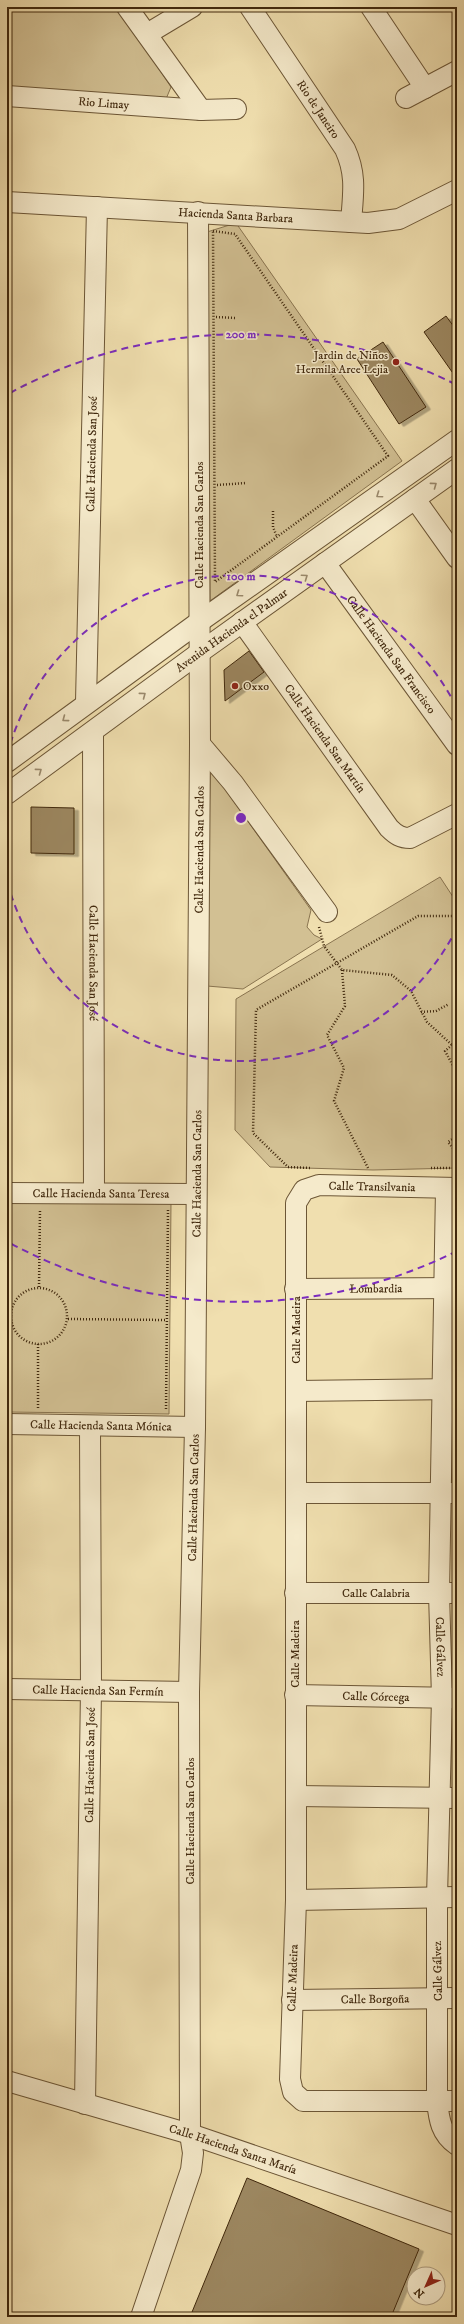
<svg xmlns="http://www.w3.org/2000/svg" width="464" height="2324" font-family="'IM FELL DW Pica',serif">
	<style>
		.green { fill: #d2c093; stroke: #897450 }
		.building { fill: #9c8761; stroke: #40280d; filter: url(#shadow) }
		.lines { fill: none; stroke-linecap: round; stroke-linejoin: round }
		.minor-casing { stroke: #6c5636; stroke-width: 22 }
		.path { stroke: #40280d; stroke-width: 2.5; stroke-dasharray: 1 2; stroke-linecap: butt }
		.minor { stroke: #f5eacb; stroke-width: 20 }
		.oneway { stroke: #9a896c }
		.ring { fill: none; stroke: #7b2cbf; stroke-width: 2; stroke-dasharray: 7 5 }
		.poi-dot { fill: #8f2418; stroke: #f5eacb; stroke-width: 1.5 }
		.labels { text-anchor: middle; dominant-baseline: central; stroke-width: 3; stroke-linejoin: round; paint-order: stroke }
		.street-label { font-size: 12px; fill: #40280d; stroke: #f5eacb }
		.poi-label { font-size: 12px; fill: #40280d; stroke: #f5eacb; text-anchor: end }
		.centre { fill: #7b2cbf; stroke: #f5eacb; stroke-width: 2 }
		.ring-label { font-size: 12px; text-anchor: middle; font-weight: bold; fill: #7b2cbf; stroke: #f5eacb; stroke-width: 3; stroke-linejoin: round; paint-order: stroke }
	</style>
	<defs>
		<filter id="shadow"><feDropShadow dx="4.5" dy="2.5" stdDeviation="0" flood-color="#0004"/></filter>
	</defs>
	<rect width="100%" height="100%" fill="#f0dfaf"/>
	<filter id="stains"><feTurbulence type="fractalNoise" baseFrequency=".005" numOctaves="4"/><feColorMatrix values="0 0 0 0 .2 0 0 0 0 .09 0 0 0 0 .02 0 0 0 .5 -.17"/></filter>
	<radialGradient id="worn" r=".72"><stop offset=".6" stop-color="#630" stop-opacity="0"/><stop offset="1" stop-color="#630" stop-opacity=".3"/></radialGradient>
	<path class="green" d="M 16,7 L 118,7 L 171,87 L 166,99 L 7,89 L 7,13 Z
		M 236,223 L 402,461 L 210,601 L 207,232 Z
		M 210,768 L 311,910 L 307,927 L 314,935 L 322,939 L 243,989 L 207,986 Z
		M 440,877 L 457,903 L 457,1168 L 373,1170 L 270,1167 L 235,1130 L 236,999 Z
		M 7,1202 L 171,1202 L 169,1414 L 7,1412 Z"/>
	<path class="building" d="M 446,316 L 457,331 L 457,379 L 424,332 Z
		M 383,342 L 426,407 L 399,424 L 357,359 Z
		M 249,651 L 264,672 L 225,701 L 224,670 Z
		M 31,807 L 74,808 L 74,854 L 31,853 Z
		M 247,2178 L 419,2249 L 391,2317 L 190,2317 Z"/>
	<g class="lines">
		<defs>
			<g id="minor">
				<path d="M 127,7 L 201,110"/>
				<path id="s1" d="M 250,7 L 345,149 C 357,175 353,195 351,222"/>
				<path d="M 371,7 L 425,88"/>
				<path d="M 147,34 L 192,7"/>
				<path id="s2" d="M 7,96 L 201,110 L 236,109"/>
				<path d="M 406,98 L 457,71"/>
				<path id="s3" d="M 7,202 L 368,223 L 399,219 L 457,190"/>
				<path d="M 415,499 L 457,558"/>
				<path id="s4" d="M 325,563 L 457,745"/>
				<path id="s5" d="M 242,622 L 389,828 C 396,835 401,838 410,838 L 457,814"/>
				<path id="s6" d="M 86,702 L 97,207"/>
				<path id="s7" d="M 93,732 L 94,1193"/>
				<path d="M 200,744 L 233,783 L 327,912"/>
				<path d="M 7,762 L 199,622 L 457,440"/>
				<path id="s8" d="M 7,794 L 199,653 L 457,469"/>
				<path d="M 457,1188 L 319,1185 L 304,1190 L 296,1203 L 296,1900 L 290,2079 L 293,2092 L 303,2101 L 457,2101"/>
				<path id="s9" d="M 446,1189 L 439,1593 L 442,1698 L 437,1898 L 437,2101 C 439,2120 441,2134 457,2145"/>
				<path id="s10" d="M 7,1193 L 195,1194"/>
				<path id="s11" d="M 295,1289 L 457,1288"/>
				<path d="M 296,1391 L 457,1389"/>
				<path id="s12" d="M 7,1424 L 195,1427"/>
				<path d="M 296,1493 L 457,1493"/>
				<path id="s13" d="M 295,1593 L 457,1593"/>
				<path id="s14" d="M 7,1689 L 189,1692"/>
				<path id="s15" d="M 295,1695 L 457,1698"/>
				<path d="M 296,1796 L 457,1798"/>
				<path d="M 296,1900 L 457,1897"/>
				<path id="s16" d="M 292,2000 L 457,1998"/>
				<path id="s17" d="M 7,2081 L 190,2134 L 457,2225"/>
				<path id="s18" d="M 85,2104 L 91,1689 L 90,1427"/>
				<path id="s19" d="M 141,2317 L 191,2170 L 193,2153 L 190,2134 L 189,1692 L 195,1427 L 200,744 L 198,212"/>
			</g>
		</defs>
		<use href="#minor" class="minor-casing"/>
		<path class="path" d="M 213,231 L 235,234 L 388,456 L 215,582 Z
			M 216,317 L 236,318
			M 217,485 L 246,483
			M 273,511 L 273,527 L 277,537
			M 319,927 L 324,946 L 342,970 L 392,975 L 411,991 L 427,1022 L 452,1045 L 457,1046
			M 342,970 L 345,1006 L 327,1035 L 344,1068 L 334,1101 L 368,1168
			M 421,1012 L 436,1011 L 449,1004
			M 452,1045 L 445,1051 L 457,1073
			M 457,1136 L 448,1142 L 457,1153
			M 310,1168 L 288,1167 L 253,1133 L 256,1010 L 418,916 L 457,916
			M 431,1168 L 457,1168
			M 39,1287 L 40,1210
			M11 1316a28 28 0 1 1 56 0a28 28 0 1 1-56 0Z
			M 68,1319 L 167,1320
			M 38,1344 L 38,1408
			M 166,1409 L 168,1210"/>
		<use href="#minor" class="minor"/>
	</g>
	<defs><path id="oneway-chevron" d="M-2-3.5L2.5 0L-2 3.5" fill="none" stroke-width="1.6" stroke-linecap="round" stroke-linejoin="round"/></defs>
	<g class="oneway">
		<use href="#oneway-chevron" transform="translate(434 485) rotate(-36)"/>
		<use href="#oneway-chevron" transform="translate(379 495) rotate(145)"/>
		<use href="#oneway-chevron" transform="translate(305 577) rotate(-35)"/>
		<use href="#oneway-chevron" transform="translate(239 594) rotate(145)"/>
		<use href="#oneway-chevron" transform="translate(143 695) rotate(-37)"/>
		<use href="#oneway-chevron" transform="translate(65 719) rotate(143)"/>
		<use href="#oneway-chevron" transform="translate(39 771) rotate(-36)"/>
	</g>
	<g class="ring">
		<path d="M457 928A242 242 0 0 1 7 881M7 755A242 242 0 0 1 457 708"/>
		<path d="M457 1251A484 484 0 0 1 10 1243M10 393A484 484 0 0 1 457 385"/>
	</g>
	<g class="poi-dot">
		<circle cx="396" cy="362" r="4"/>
		<circle cx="235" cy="686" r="4"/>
	</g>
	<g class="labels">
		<g class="street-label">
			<text stroke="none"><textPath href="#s2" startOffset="97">Rio Limay</textPath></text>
			<text stroke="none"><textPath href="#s1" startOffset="123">Rio de Janeiro</textPath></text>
			<text stroke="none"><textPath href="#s3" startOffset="229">Hacienda Santa Barbara</textPath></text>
			<text stroke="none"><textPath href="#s6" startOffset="248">Calle Hacienda San José</textPath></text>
			<text transform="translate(199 525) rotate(-90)">Calle Hacienda San Carlos</text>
			<text stroke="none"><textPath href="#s8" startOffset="278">Avenida Hacienda el Palmar</textPath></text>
			<text stroke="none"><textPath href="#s4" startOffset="113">Calle Hacienda San Francisco</textPath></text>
			<text stroke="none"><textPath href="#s5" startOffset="143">Calle Hacienda San Martín</textPath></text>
			<text stroke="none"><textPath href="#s19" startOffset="1476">Calle Hacienda San Carlos</textPath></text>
			<text stroke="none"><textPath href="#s7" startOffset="231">Calle Hacienda San José</textPath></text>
			<text stroke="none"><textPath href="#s19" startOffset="1152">Calle Hacienda San Carlos</textPath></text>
			<text transform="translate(372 1187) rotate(1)">Calle Transilvania</text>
			<text stroke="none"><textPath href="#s10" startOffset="94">Calle Hacienda Santa Teresa</textPath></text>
			<text stroke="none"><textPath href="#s11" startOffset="81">Lombardia</textPath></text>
			<text transform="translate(296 1330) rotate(-90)">Calle Madeira</text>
			<text stroke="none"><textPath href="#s12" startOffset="94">Calle Hacienda Santa Mónica</textPath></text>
			<text stroke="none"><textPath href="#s19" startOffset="828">Calle Hacienda San Carlos</textPath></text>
			<text stroke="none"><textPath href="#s13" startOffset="81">Calle Calabria</textPath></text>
			<text stroke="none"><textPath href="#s9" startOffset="458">Calle Gálvez</textPath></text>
			<text transform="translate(295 1654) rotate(-90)">Calle Madeira</text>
			<text stroke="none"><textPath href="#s14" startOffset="91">Calle Hacienda San Fermín</textPath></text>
			<text stroke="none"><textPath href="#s15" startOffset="81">Calle Córcega</textPath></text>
			<text stroke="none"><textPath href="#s18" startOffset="339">Calle Hacienda San José</textPath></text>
			<text transform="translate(190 1821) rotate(-90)">Calle Hacienda San Carlos</text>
			<text transform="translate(438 1971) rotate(-91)">Calle Gálvez</text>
			<text transform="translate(293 1978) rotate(-88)">Calle Madeira</text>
			<text stroke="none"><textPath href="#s16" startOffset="83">Calle Borgoña</textPath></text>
			<text stroke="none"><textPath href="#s17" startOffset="236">Calle Hacienda Santa María</textPath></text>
		</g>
		<g class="poi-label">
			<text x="388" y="355">Jardin de Niños<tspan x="388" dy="14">Hermila Arce Lejia</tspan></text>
			<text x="243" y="686" text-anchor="start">Oxxo</text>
		</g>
	</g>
	<circle cx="241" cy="818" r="6" class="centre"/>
	<g class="ring-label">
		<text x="241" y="338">200 m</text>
		<text x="241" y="580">100 m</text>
	</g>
	<rect width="464" height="2324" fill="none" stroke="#f0dfaf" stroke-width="24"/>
	<rect x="8" y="8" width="448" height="2308" fill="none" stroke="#40280d" stroke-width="2"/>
	<rect x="12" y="12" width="440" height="2300" fill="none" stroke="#40280d"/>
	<g transform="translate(426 2286) rotate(225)"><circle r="19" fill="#f5eacb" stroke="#ad9c7f"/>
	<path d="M0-3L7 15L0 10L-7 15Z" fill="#8f2418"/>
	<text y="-6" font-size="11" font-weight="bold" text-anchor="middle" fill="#40280d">N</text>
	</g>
	<rect width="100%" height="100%" filter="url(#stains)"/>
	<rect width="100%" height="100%" fill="url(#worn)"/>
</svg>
